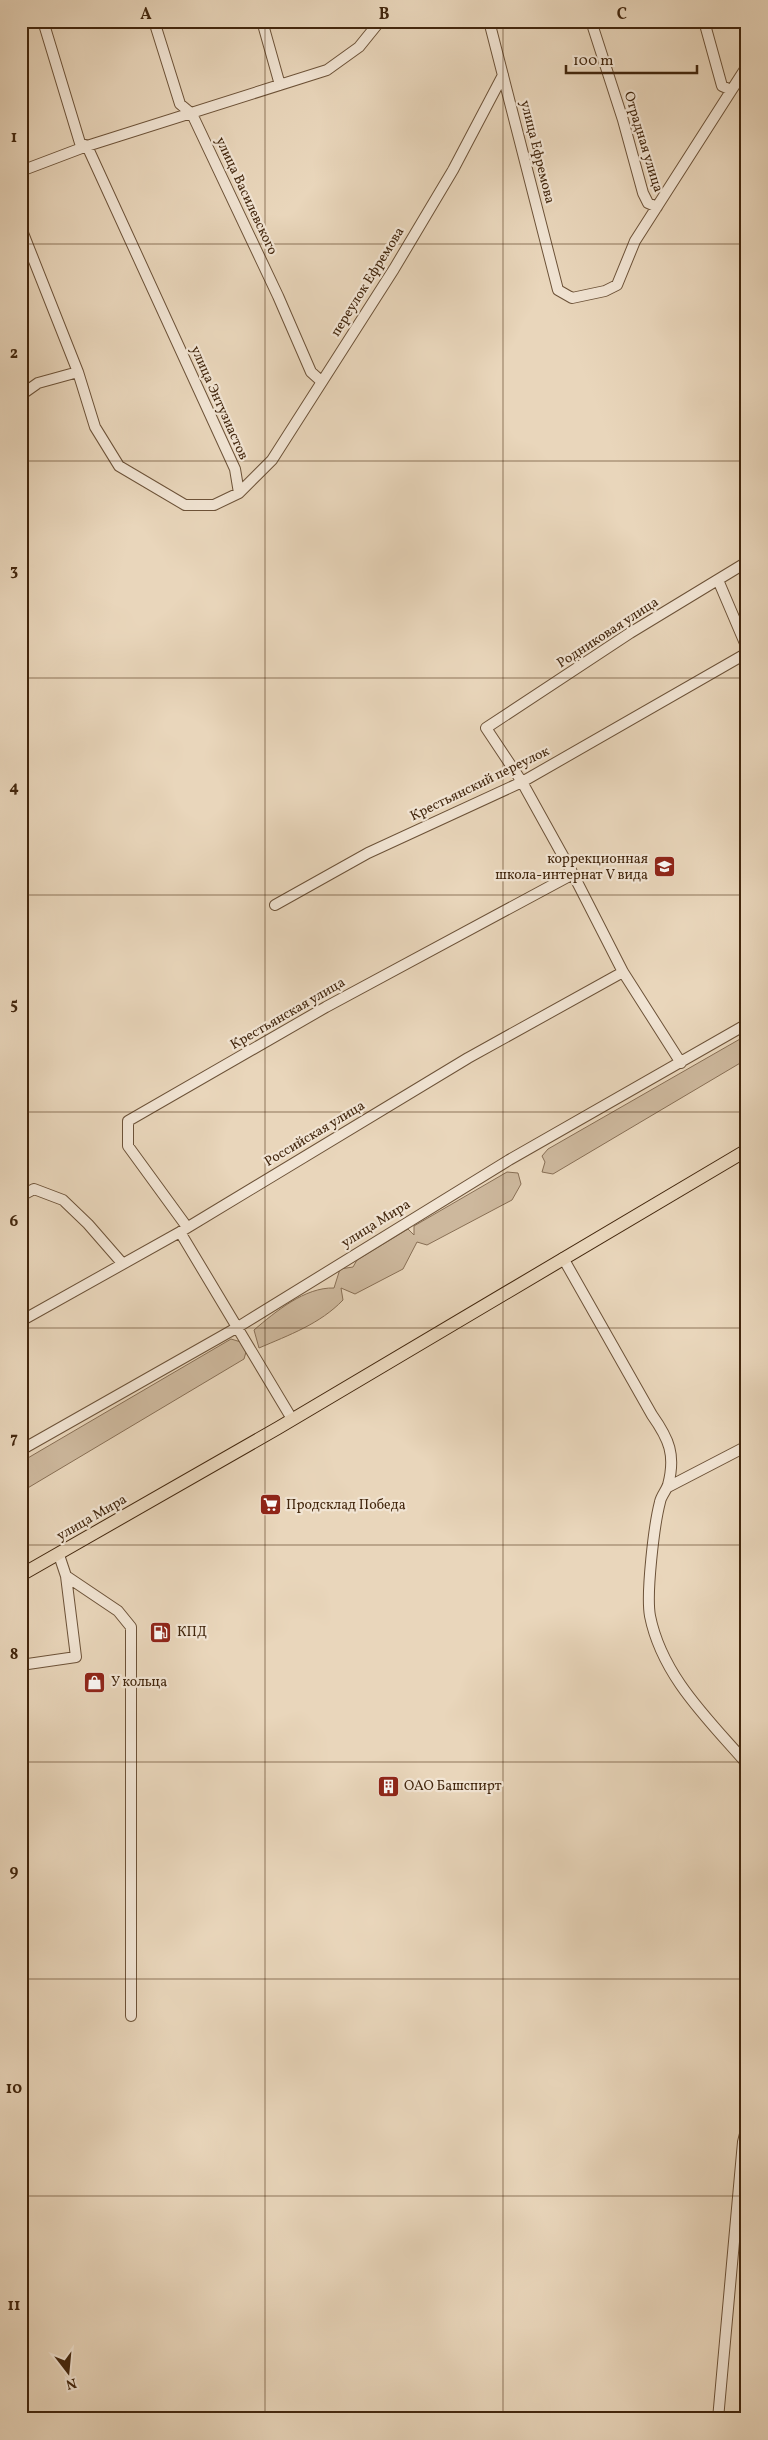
<svg xmlns="http://www.w3.org/2000/svg" width="768" height="2440" font-family="Vollkorn,serif">
	<style>
		.green { fill: #cdb89d; stroke: #886f55 }
		.lines { fill: none; stroke-linecap: round; stroke-linejoin: round }
		.minor-casing { stroke: #6c5238; stroke-width: 12 }
		.major-casing { stroke: #42260d; stroke-width: 14 }
		.minor { stroke: #f1e4d3; stroke-width: 10 }
		.major { stroke: #e9d6bb; stroke-width: 12 }
		.grid { fill: none; stroke: #42260d; stroke-width: 1; stroke-opacity: 0.55 }
		.labels { text-anchor: middle; dominant-baseline: central; stroke-width: 4.5; stroke-linejoin: round; paint-order: stroke }
		.street-label { font-size: 14px; fill: #42260d; stroke: #f1e4d3 }
		.poi-label { font-size: 14px; fill: #42260d; stroke: #f1e4d3; text-anchor: start }
		.neatline { fill: none; stroke: #42260d; stroke-width: 2 }
		.grid-label { font-size: 16px; text-anchor: middle; font-weight: bold; fill: #42260d }
	</style>
	<rect width="100%" height="100%" fill="#e9d6bb"/>
	<filter id="stains"><feTurbulence type="fractalNoise" baseFrequency=".004" numOctaves="4"/><feColorMatrix values="0 0 0 0 .2 0 0 0 0 .09 0 0 0 0 .02 0 0 0 .5 -.17"/></filter>
	<radialGradient id="worn" r=".72"><stop offset=".6" stop-color="#630" stop-opacity="0"/><stop offset="1" stop-color="#630" stop-opacity=".3"/></radialGradient>
	<path class="green" d="M 747,1035 L 747,1059 L 553,1174 L 542,1172 L 545,1162 L 542,1156 L 548,1149 Z
		M 507,1172 L 518,1173 L 521,1184 L 512,1200 L 427,1245 L 417,1242 L 403,1269 L 355,1294 L 341,1288 L 343,1300 C 320,1324 289,1335 259,1348 L 254,1330 C 275,1312 305,1287 334,1288 L 340,1269 L 353,1267 L 357,1260 L 408,1229 L 414,1235 L 414,1226 Z
		M 231,1339 L 241,1342 L 246,1352 L 244,1359 L 21,1492 L 21,1462 Z"/>
	<g class="lines">
		<defs>
			<path id="minor" d="M 43,21 L 80,143 L 87,146 L 235,469 L 239,493
				M 154,21 L 180,104 L 192,114 L 278,296 L 311,372 L 321,381
				M 262,21 L 280,85
				M 489,21 L 558,290 L 572,298 L 605,291 L 617,285 L 635,241 L 747,66
				M 591,21 L 623,120 L 643,193 L 648,203 L 657,207
				M 704,21 L 722,86 L 731,90
				M 21,171 L 87,146 L 327,70 L 359,47 L 380,21
				M 21,228 L 78,372 L 95,427 L 119,466 L 185,505 L 214,505 L 239,493 L 272,460 L 394,269 L 453,170 L 503,75
				M 21,395 L 38,383 L 78,372
				M 718,580 L 747,648
				M 275,905 L 368,853 L 522,782 L 747,653
				M 681,1063 L 623,972 L 573,874 L 522,782 L 486,728 L 630,633 L 747,562
				M 21,1196 L 34,1189 L 63,1200 L 88,1224 L 122,1263
				M 187,1227 L 128,1146 L 128,1121 L 326,1007 L 573,874
				M 180,1232 L 292,1419
				M 563,1258 L 652,1415 C 669,1439 676,1455 668,1485 C 666,1491 661,1496 660,1502 C 654,1525 646,1594 650,1616 C 662,1676 708,1719 747,1764
				M 21,1321 L 180,1232 L 468,1058 L 623,972
				M 21,1450 L 238,1327 L 509,1160 L 747,1024
				M 668,1487 L 747,1446
				M 59,1555 L 66,1576 L 118,1611 L 131,1627 L 131,2016
				M 21,1665 L 76,1657 L 66,1576
				M 718,2419 L 743,2142 L 747,2126"/>
			<path id="major" d="M 21,1575 L 278,1428 L 747,1150"/>
		</defs>
		<use href="#minor" class="minor-casing"/>
		<use href="#major" class="major-casing"/>
		<use href="#minor" class="minor"/>
		<use href="#major" class="major"/>
	</g>
	<path class="grid" d="M 265,21 L 265,2419M 503,21 L 503,2419M 21,244 L 747,244M 21,461 L 747,461M 21,678 L 747,678M 21,895 L 747,895M 21,1112 L 747,1112M 21,1328 L 747,1328M 21,1545 L 747,1545M 21,1762 L 747,1762M 21,1979 L 747,1979M 21,2196 L 747,2196"/>
	<defs>
		<symbol id="school-square" viewBox="-11 -11 22 22"><rect x="-9" y="-9" width="18" height="18" rx="4" fill="#8f2418" stroke="#f1e4d3"/><path d="M0-5L7-2L0 1L-7-2ZM-4 1L0 2.5L4 1V4Q0 6-4 4Z" fill="#fff"/></symbol>
		<symbol id="supermarket-square" viewBox="-11 -11 22 22"><rect x="-9" y="-9" width="18" height="18" rx="4" fill="#8f2418" stroke="#f1e4d3"/><path d="M-6-5.5h2.5l.6 2H6L4.5 2H-2.5L-4.4-4H-6ZM-1.5 3.2a1.3 1.3 0 1 0 .1 0ZM3 3.2a1.3 1.3 0 1 0 .1 0Z" fill="#fff"/></symbol>
		<symbol id="fuel-square" viewBox="-11 -11 22 22"><rect x="-9" y="-9" width="18" height="18" rx="4" fill="#8f2418" stroke="#f1e4d3"/><path d="M-5.5-6h7V0h2V4h1.3V-2.5L3-4.5l.8-.8L6-3V5H2.5V1h-1V6h-7ZM-4.2-4.7v3.2H.2V-4.7Z" fill="#fff"/></symbol>
		<symbol id="shop-square" viewBox="-11 -11 22 22"><rect x="-9" y="-9" width="18" height="18" rx="4" fill="#8f2418" stroke="#f1e4d3"/><path d="M-5-2.5h2.3a2.7 3.5 0 0 1 5.4 0H5L5.5 6h-11ZM-1.5-2.5h3a1.5 2.3 0 0 0-3 0Z" fill="#fff"/></symbol>
		<symbol id="building-square" viewBox="-11 -11 22 22"><rect x="-9" y="-9" width="18" height="18" rx="4" fill="#8f2418" stroke="#f1e4d3"/><path d="M-4-6H4V6H1V3H-1V6H-4ZM-2.5-4.3h1.7v1.8h-1.7ZM.8-4.3h1.7v1.8H.8ZM-2.5-1h1.7V.8h-1.7ZM.8-1h1.7V.8H.8Z" fill="#fff"/></symbol>
	</defs>
	<g fill-rule="evenodd">
		<use href="#school-square" x="652" y="854" width="25" height="25"/>
		<use href="#supermarket-square" x="258" y="1492" width="25" height="25"/>
		<use href="#fuel-square" x="148" y="1620" width="25" height="25"/>
		<use href="#shop-square" x="82" y="1670" width="25" height="25"/>
		<use href="#building-square" x="376" y="1774" width="25" height="25"/>
	</g>
	<g class="labels">
		<g class="street-label">
			<text transform="translate(643 142) rotate(73)">Отрадная улица</text>
			<text transform="translate(537 152) rotate(76)">улица Ефремова</text>
			<text transform="translate(246 196) rotate(65)">улица Василевского</text>
			<text transform="translate(368 282) rotate(-58)">переулок Ефремова</text>
			<text transform="translate(219 403) rotate(66)">улица Энтузиастов</text>
			<text transform="translate(608 633) rotate(-33)">Родниковая улица</text>
			<text transform="translate(480 784) rotate(-26)">Крестьянский переулок</text>
			<text transform="translate(288 1014) rotate(-30)">Крестьянская улица</text>
			<text transform="translate(315 1134) rotate(-31)">Российская улица</text>
			<text transform="translate(376 1224) rotate(-32)">улица Мира</text>
			<text transform="translate(92 1518) rotate(-30)">улица Мира</text>
		</g>
		<g class="poi-label">
			<text x="648" y="859" text-anchor="end">коррекционная<tspan x="648" dy="16">школа-интернат V вида</tspan></text>
			<text x="286" y="1505">Продсклад Победа</text>
			<text x="177" y="1632">КПД</text>
			<text x="111" y="1682">У кольца</text>
			<text x="404" y="1786">ОАО Башспирт</text>
		</g>
	</g>
	<rect width="768" height="2440" fill="none" stroke="#e9d6bb" stroke-width="55"/>
	<g transform="translate(68 2372) rotate(164)" stroke="#f1e4d3" stroke-width="4" paint-order="stroke">
	<path d="M0-4L9 19L0 12L-9 19Z" fill="#42260d"/>
	<text y="-8" font-size="14" font-weight="bold" text-anchor="middle" fill="#42260d">N</text>
	</g>
	<path d="M566 65v8h131v-8" fill="none" stroke="#42260d" stroke-width="2.5"/>
	<text x="573" y="65" font-size="15" fill="#42260d" stroke="#f1e4d3" stroke-width="4" paint-order="stroke">100 m</text>
	<rect x="28" y="28" width="712" height="2384" class="neatline"/>
	<g class="grid-label">
		<text x="146" y="19">A</text>
		<text x="384" y="19">B</text>
		<text x="622" y="19">C</text>
		<text x="14" y="142">1</text>
		<text x="14" y="358">2</text>
		<text x="14" y="575">3</text>
		<text x="14" y="792">4</text>
		<text x="14" y="1009">5</text>
		<text x="14" y="1226">6</text>
		<text x="14" y="1443">7</text>
		<text x="14" y="1659">8</text>
		<text x="14" y="1876">9</text>
		<text x="14" y="2093">10</text>
		<text x="14" y="2310">11</text>
	</g>
	<rect width="100%" height="100%" filter="url(#stains)"/>
	<rect width="100%" height="100%" fill="url(#worn)"/>
</svg>
